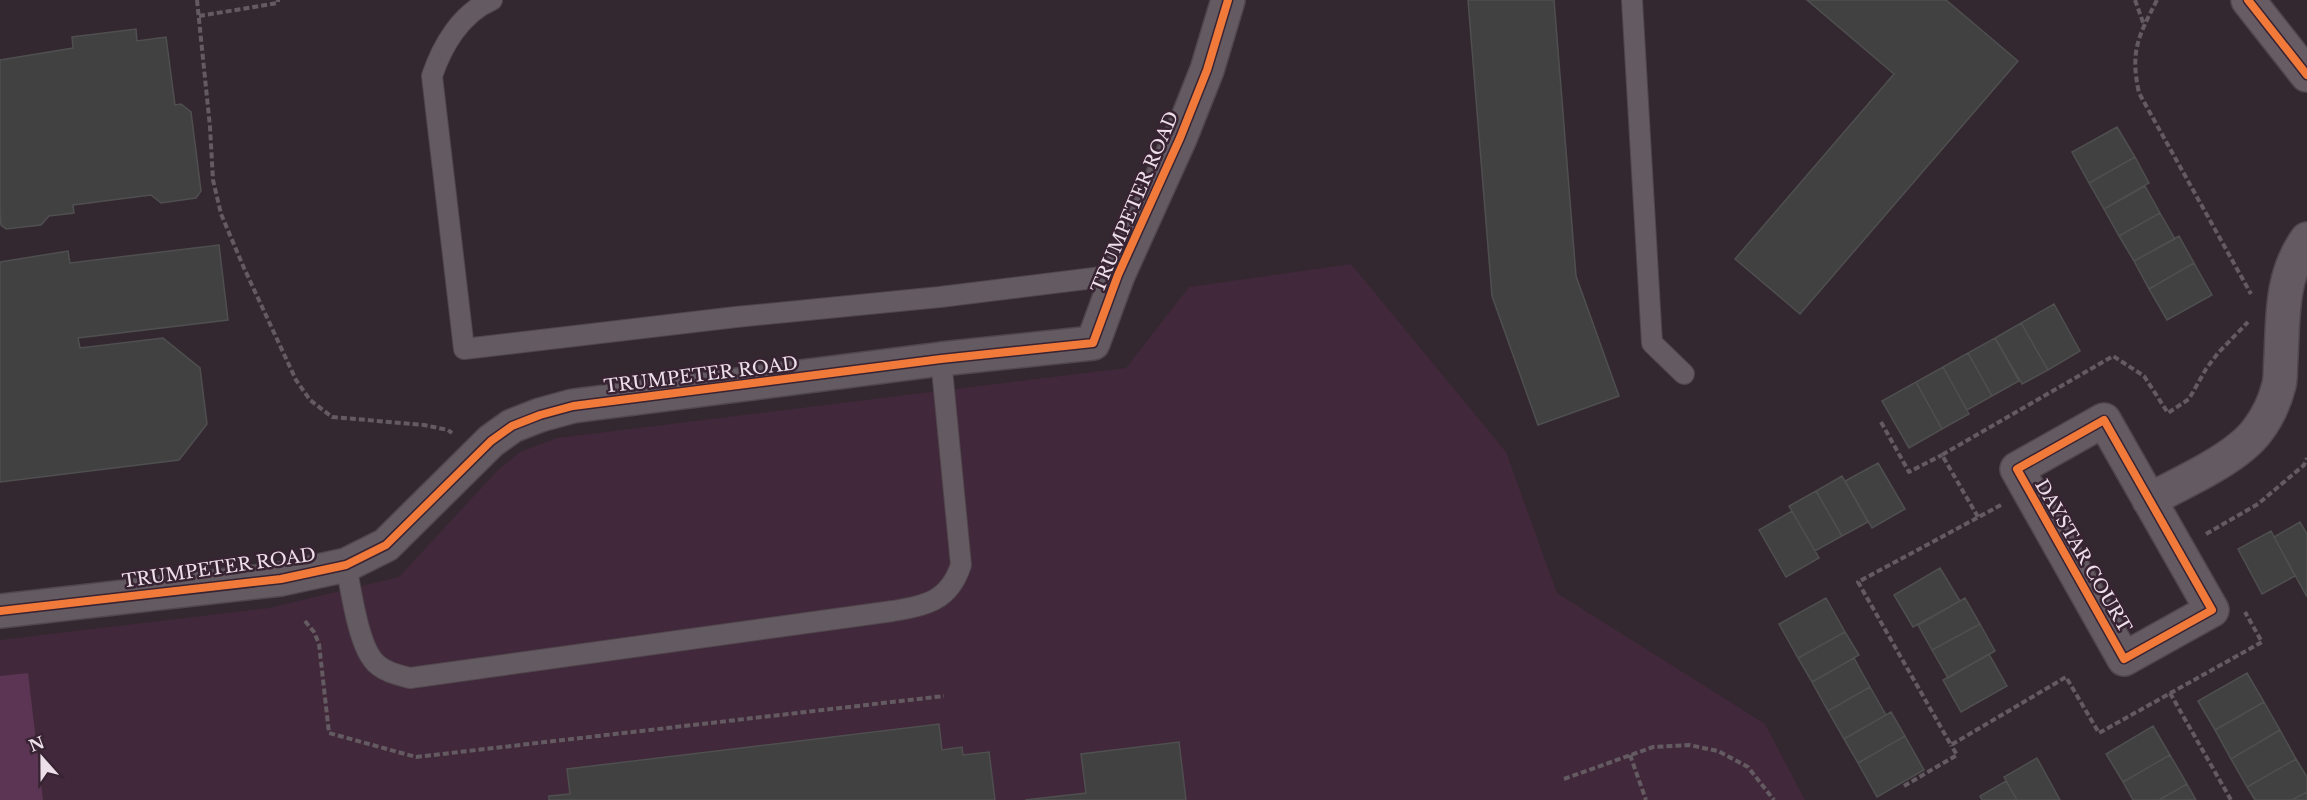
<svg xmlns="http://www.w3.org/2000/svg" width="2307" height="800" font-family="'Libre Baskerville',serif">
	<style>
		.built { fill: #41283a }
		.green { fill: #5b3553 }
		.building { fill: #414142; stroke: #4f4f4f; stroke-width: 1.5 }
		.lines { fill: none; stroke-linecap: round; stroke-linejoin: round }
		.lane-casing { stroke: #50464d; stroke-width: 22 }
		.street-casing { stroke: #50464d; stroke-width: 36 }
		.secondary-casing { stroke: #50464d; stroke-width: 36 }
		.path { stroke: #635b61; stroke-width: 4; stroke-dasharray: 6 3; stroke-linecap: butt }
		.lane { stroke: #645a61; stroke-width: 20 }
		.street { stroke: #645a61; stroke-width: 33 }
		.secondary { stroke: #675c64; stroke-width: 33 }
		.cycleway-casing { stroke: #382333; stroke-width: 11 }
		.cycleway { stroke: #f17a3a; stroke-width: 8 }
		.labels { text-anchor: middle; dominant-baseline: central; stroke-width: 5; stroke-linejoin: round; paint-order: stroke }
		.street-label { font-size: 18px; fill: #eddfe9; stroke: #382333 }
	</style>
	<rect width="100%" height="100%" fill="#332830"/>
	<path class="built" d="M 1351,264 L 1506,452 L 1557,593 L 1765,724 L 1805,800 L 0,800 L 0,640 L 269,608 L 399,577 L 497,471 L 520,452 L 557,438 L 1126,368 L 1189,287 Z"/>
	<path class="green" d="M 28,673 L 43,800 L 0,800 L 0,676 Z"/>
	<path class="building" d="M 1468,0 L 1554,0 L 1576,276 L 1619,396 L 1538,425 L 1492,296 Z
		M 1807,0 L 1946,0 L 2018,61 L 1800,314 L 1735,259 L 1894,74 Z
		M 136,29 L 137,41 L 166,37 L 175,105 L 181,104 L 191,112 L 201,191 L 196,198 L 161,203 L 151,195 L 73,205 L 74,213 L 49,216 L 41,225 L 6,229 L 1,225 L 0,214 L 0,60 L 73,48 L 72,37 Z
		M 2117,127 L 2135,157 L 2089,183 L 2072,152 Z
		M 2135,157 L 2149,183 L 2104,209 L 2089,183 Z
		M 2145,186 L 2160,213 L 2119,236 L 2104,209 Z
		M 2160,213 L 2175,239 L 2134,261 L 2119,236 Z
		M 2179,236 L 2194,263 L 2149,289 L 2134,261 Z
		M 219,245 L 228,320 L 78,338 L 80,348 L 163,338 L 200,368 L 207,424 L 179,460 L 0,482 L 0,262 L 68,251 L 70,263 Z
		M 2194,263 L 2212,295 L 2167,320 L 2149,289 Z
		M 2054,304 L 2080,351 L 2048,370 L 2021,323 Z
		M 2021,323 L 2048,370 L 2022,384 L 1995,338 Z
		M 1995,338 L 2019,381 L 1992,396 L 1968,353 Z
		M 1968,353 L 1992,396 L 1967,410 L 1943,367 Z
		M 1943,367 L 1969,414 L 1942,429 L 1916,382 Z
		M 1916,382 L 1942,429 L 1909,448 L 1882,401 Z
		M 1878,463 L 1905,509 L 1872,528 L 1845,481 Z
		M 1842,476 L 1868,522 L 1842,536 L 1816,491 Z
		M 1816,491 L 1842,536 L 1815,551 L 1789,506 Z
		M 1792,511 L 1819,558 L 1786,577 L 1759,530 Z
		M 2300,522 L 2307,534 L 2307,597 L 2274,537 Z
		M 2271,531 L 2295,576 L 2262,594 L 2238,549 Z
		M 1940,568 L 1960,601 L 1913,627 L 1894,595 Z
		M 1826,598 L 1845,632 L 1798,658 L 1779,624 Z
		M 1965,598 L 1980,624 L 1932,650 L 1918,625 Z
		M 1980,624 L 1995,651 L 1948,678 L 1932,650 Z
		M 1845,632 L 1859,655 L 1812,682 L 1798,658 Z
		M 1989,654 L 2007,686 L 1961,712 L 1943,680 Z
		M 1854,658 L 1870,687 L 1828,711 L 1812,682 Z
		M 2247,673 L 2264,702 L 2215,730 L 2198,701 Z
		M 1870,687 L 1886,715 L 1844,739 L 1828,711 Z
		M 2264,702 L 2280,730 L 2231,759 L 2215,730 Z
		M 1891,712 L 1905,736 L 1858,763 L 1844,739 Z
		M 939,724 L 942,750 L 962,747 L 963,755 L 989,752 L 995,800 L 549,800 L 549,796 L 570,794 L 567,769 Z
		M 2153,726 L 2170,755 L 2123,782 L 2106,754 Z
		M 2280,730 L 2296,759 L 2247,787 L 2231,759 Z
		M 1905,736 L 1924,770 L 1877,797 L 1858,763 Z
		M 1179,742 L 1186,800 L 1025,800 L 1086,793 L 1081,754 Z
		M 2170,755 L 2187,784 L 2159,800 L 2133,800 L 2123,782 Z
		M 2037,758 L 2060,800 L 2017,800 L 2004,777 Z
		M 2296,759 L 2307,777 L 2307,792 L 2292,800 L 2255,800 L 2247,787 Z
		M 2006,781 L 2017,800 L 1982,800 L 1980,796 Z
		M 2187,784 L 2196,800 L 2159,800 Z
		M 2307,792 L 2307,800 L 2292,800 Z"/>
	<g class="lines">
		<defs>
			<path id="lane" d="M 492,0 C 461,13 442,46 432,76 L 464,349 L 736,317 L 940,297 L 1118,275
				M 1632,0 L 1652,343 L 1684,374
				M 346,565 C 351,590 358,642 373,660 C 381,671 398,675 410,678 L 893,611 C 927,605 949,601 961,565 L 941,359"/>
			<path id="street" d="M 2104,420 L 2212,610 L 2124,659 L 2017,469 Z
				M 2149,500 C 2181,483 2236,459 2257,431 C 2267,418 2275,401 2279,385 C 2281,377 2280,367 2281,358 C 2283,316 2281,275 2307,239
				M 0,611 L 281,579 L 346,565 L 386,545 L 491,441 L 512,426 L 540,415 L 573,406 L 941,359 L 1093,343 L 1118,275 L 1180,138 L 1207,70 L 1228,0"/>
			<path id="secondary" d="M 2248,0 L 2307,75"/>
		</defs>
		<use href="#lane" class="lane-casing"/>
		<use href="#street" class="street-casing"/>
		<use href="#secondary" class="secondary-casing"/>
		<path class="path" d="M 197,0 L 210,127 L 213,180 L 221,214 L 244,268 L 296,380 L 310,400 L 332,417 L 424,425 L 448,430 L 452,433
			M 2135,0 L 2144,25
			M 2157,0 C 2138,37 2130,51 2139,93 L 2251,294
			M 199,16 L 278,3 L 278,0
			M 1881,422 L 1909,472 L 1942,455
			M 2001,505 L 1858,582 L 1951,745 L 2066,677 L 2099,733 L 2262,642 L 2245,612
			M 1978,517 L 1942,455 L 2113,356 L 2144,376 L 2168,413 L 2189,399 L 2206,369 L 2218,353 L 2248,322
			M 2206,534 L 2258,504 L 2304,465 L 2307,458
			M 305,621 L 314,632 L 319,644 L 329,733 L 416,757 L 944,696
			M 2170,693 L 2231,800
			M 1630,755 L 1646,800
			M 1564,779 L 1653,747 L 1689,745 L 1718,751 L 1748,767 L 1774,800
			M 1904,786 L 1957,755 L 1951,745"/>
		<use href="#lane" class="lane"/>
		<use href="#street" class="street"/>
		<use href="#secondary" class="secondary"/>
		<defs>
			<path id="cycleway" d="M 2248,0 L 2307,75
				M 2104,420 L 2212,610 L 2124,659 L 2017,469 Z
				M 0,611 L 281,579 L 346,565 L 386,545 L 491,441 L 512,426 L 540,415 L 573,406 L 941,359 L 1093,343 L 1118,275 L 1180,138 L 1207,70 L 1228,0"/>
		</defs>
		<use href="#cycleway" class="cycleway-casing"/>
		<use href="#cycleway" class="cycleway"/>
	</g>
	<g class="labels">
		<g class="street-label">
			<text transform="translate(1135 202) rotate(-67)">TRUMPETER ROAD</text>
			<text transform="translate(701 375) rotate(-7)">TRUMPETER ROAD</text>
			<text transform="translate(2083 556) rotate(60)">DAYSTAR COURT</text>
			<text transform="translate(219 568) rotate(-8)">TRUMPETER ROAD</text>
		</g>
	</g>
	<g transform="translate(42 758) rotate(339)" stroke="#382333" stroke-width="4.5" paint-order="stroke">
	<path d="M0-4.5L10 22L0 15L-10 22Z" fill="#eddfe9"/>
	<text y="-9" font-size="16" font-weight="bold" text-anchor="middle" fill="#eddfe9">N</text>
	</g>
</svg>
